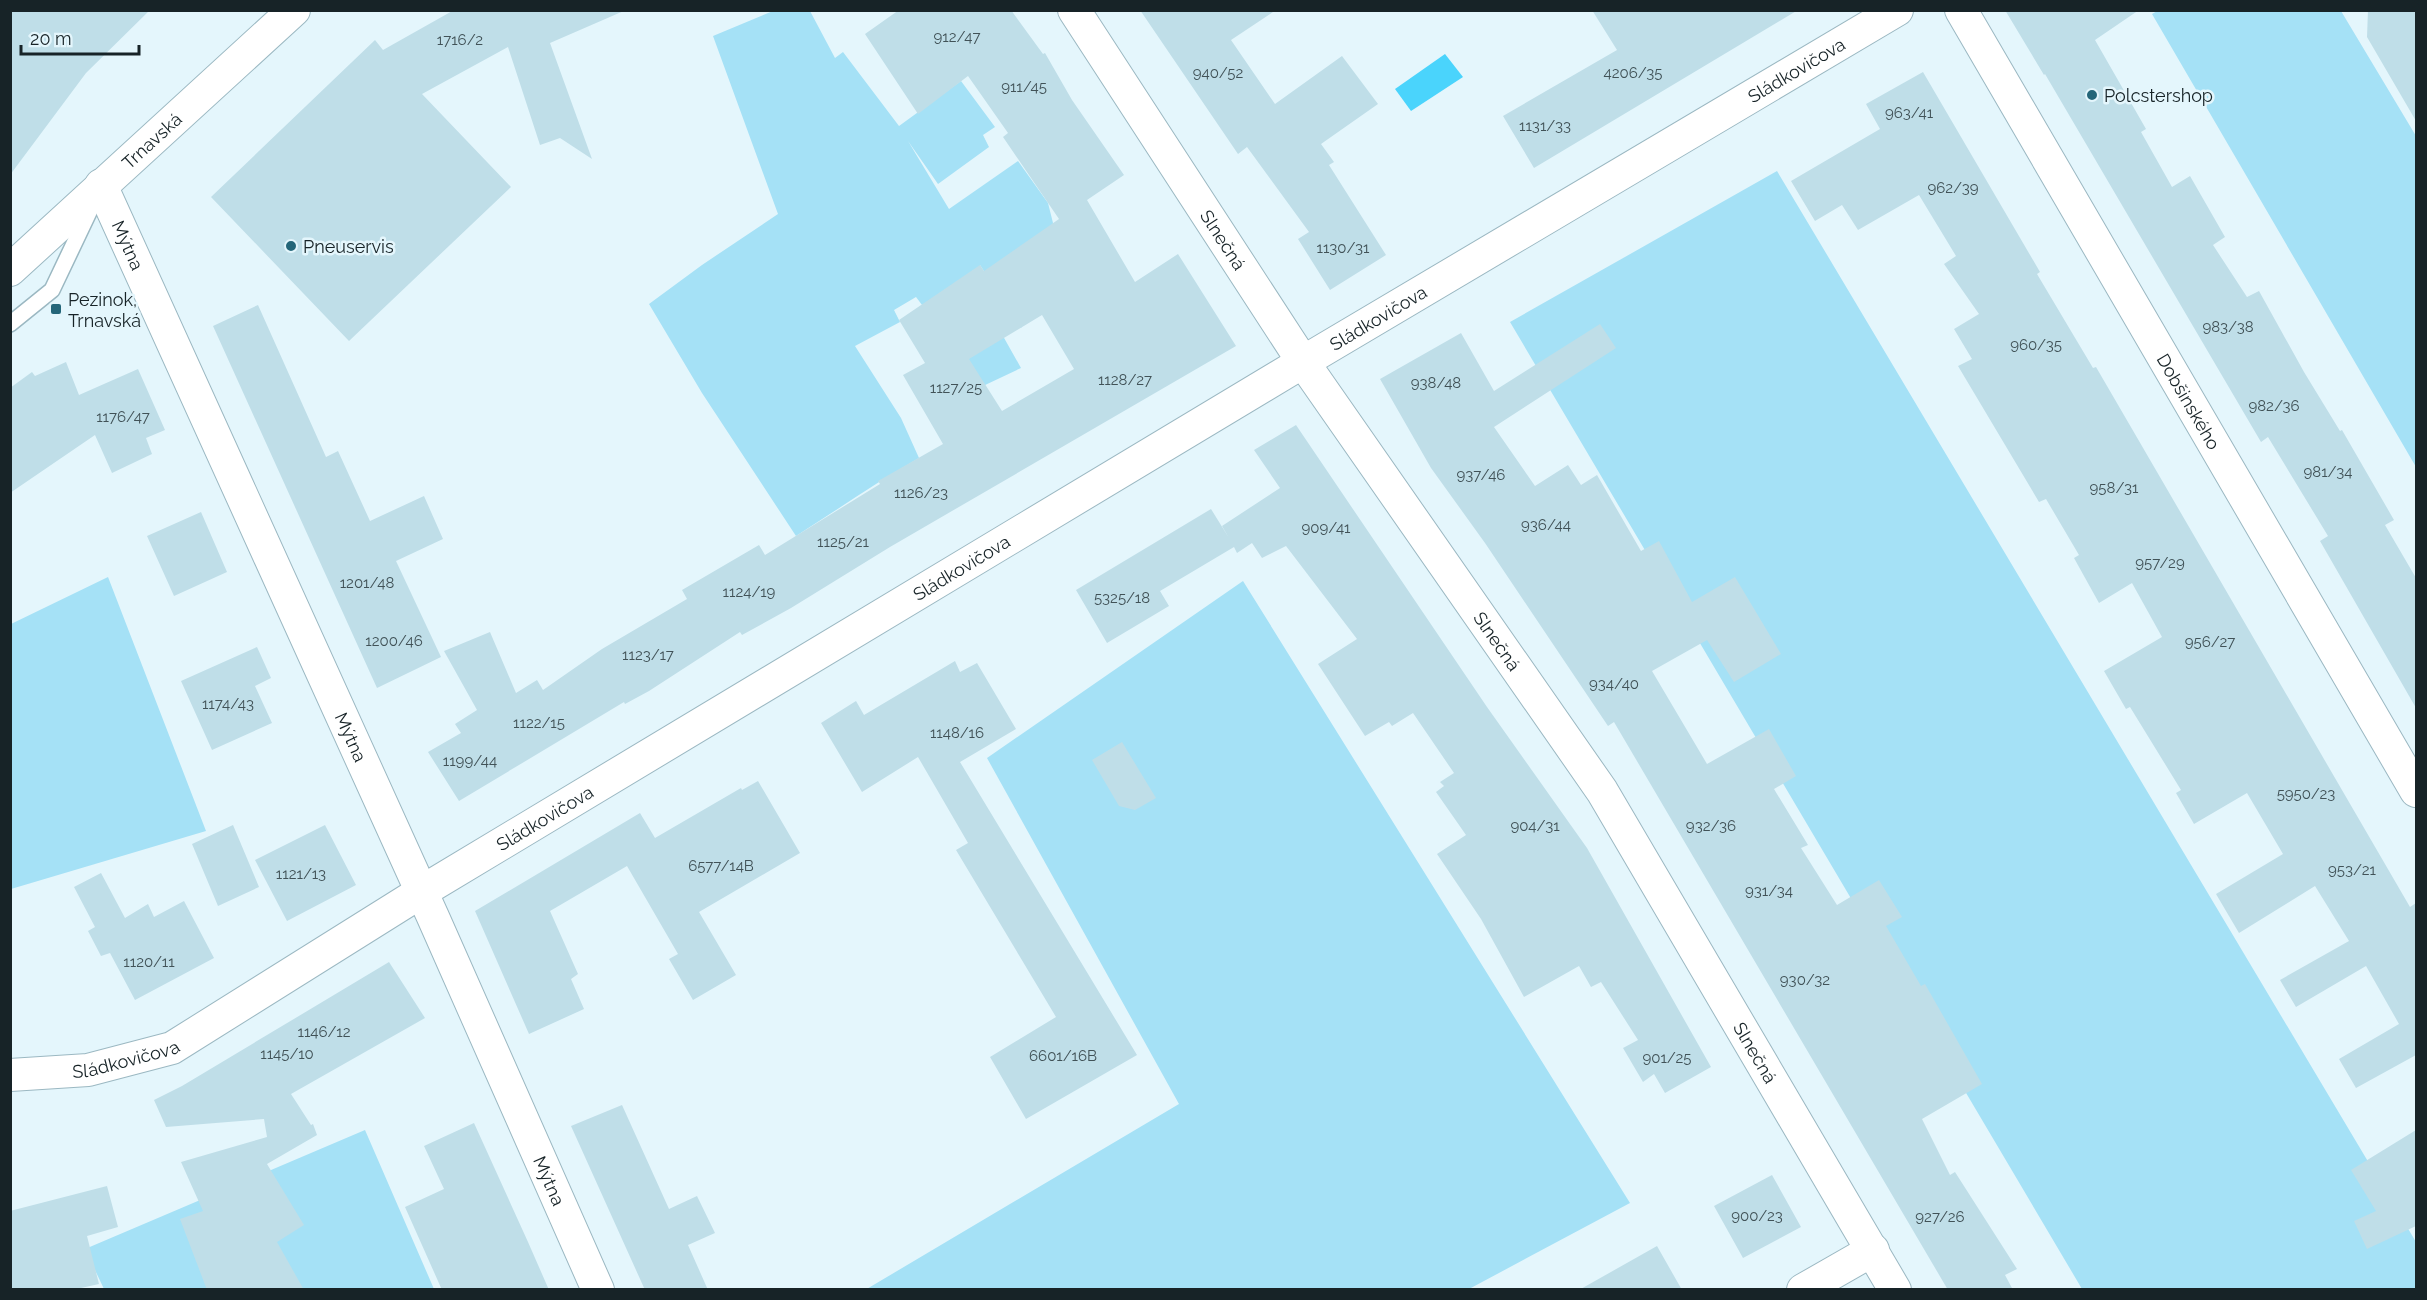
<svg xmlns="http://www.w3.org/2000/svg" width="2427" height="1300" font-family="Raleway,sans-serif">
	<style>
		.green { fill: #a5e1f6 }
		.water { fill: #4ad4fc }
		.building { fill: #bfdee8; fill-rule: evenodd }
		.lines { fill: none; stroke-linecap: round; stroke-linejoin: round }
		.service-casing { stroke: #9bb8c2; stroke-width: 18 }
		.minor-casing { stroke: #9bb8c2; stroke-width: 34 }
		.service { stroke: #fff; stroke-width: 15 }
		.minor { stroke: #fff; stroke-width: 32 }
		.poi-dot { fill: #246679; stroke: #e4f6fc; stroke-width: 2 }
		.labels { text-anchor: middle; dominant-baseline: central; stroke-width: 5; stroke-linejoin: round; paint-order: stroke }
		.number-label { font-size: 15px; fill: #415257 }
		.street-label { font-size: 18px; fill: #172327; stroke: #e4f6fc }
		.poi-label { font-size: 18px; fill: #172327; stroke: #e4f6fc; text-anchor: start }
	</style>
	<rect width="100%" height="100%" fill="#e4f6fc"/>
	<path class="green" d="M 2159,10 L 2341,11 L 2416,136 L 2416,467 L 2152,14 Z
		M 773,11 L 810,11 L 835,58 L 843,52 L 899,126 L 961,81 L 995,127 L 983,135 L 989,147 L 938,184 L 908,141 L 949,209 L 1018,161 L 1048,203 L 1053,223 L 1035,304 L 1021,328 L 980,265 L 985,304 L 1021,368 L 983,386 L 916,297 L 894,310 L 900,322 L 855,346 L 901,418 L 919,458 C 877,482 837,510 796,536 L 702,393 L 649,304 L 702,265 L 778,214 L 713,36 Z
		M 1777,171 L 2416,1242 L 2416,1289 L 2082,1289 L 1510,322 Z
		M 108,577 L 206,831 L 11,889 L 11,624 Z
		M 1243,581 L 1630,1203 L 1469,1289 L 865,1290 L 1179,1104 L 987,758 Z
		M 365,1130 L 434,1289 L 104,1289 L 85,1249 Z"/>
	<path class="water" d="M 1445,54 L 1463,77 L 1411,111 L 1395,89 Z"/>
	<path class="building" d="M 10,10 L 150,10 L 86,73 L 10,175 Z
		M 454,10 L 626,10 L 550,43 L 592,159 L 560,138 L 540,145 L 508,47 L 422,94 L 511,187 L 349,341 L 211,197 L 375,40 L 383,50 Z
		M 899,10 L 1011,10 L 1043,54 L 1045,53 L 1072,100 L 1124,175 L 1087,200 L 1135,282 L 1178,254 L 1236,346 L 890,547 L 791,608 L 742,635 L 740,632 L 649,691 L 625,704 L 624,702 L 459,801 L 428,752 L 461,733 L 455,724 L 477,710 L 444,651 L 490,632 L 516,693 L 537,680 L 543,690 L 602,649 L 687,599 L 682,590 L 759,545 L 765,555 L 880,484 L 878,481 L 943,444 L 903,375 L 925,363 L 899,320 L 980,265 L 984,271 L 1059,219 L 1003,137 L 1008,133 L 968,76 L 918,114 L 865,34 ZM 1042,315 L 1074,369 L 1002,411 L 969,359 Z
		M 1140,10 L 1276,10 L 1231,40 L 1275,104 L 1342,56 L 1378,104 L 1321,144 L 1334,162 L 1329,165 L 1386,255 L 1330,290 L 1298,239 L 1309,232 L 1247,147 L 1238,154 Z
		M 1592,10 L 1798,10 L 1534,168 L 1503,116 L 1617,50 Z
		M 2005,10 L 2139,10 L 2095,40 L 2146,129 L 2141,132 L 2172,187 L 2190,176 L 2225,237 L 2213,245 L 2247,297 L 2259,291 L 2304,372 L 2340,431 L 2342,430 L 2394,520 L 2385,525 L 2416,578 L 2416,708 L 2320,541 L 2328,536 L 2268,437 L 2261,442 L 2045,74 L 2044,75 Z
		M 2368,10 L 2416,10 L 2416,121 L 2367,37 Z
		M 1923,72 L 2040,272 L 2037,274 L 2093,368 L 2096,367 L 2410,907 L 2416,903 L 2416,1055 L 2356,1088 L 2339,1059 L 2399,1024 L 2366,966 L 2296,1007 L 2280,980 L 2349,941 L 2315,886 L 2239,933 L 2216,894 L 2283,854 L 2247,793 L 2194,824 L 2176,793 L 2181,790 L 2130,707 L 2126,709 L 2104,671 L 2162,637 L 2132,583 L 2099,603 L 2074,558 L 2079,555 L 2046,499 L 2039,502 L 1958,366 L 1972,359 L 1954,329 L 1979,314 L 1944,264 L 1956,256 L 1919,195 L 1858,230 L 1842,205 L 1815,221 L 1791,181 L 1880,129 L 1866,104 Z
		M 258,305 L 326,457 L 338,451 L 370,521 L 424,496 L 443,539 L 396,561 L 441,657 L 377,688 L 213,326 Z
		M 1600,324 L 1616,348 L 1494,427 L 1535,486 L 1568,465 L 1581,485 L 1597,475 L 1641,551 L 1659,541 L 1692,602 L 1735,577 L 1781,654 L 1734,682 L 1707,640 L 1652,671 L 1707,764 L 1769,729 L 1796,776 L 1774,789 L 1808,845 L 1801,848 L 1837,905 L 1879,880 L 1902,917 L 1886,926 L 1921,986 L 1925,984 L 1982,1084 L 1922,1119 L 1950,1175 L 1955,1172 L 2017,1269 L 2005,1275 L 2013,1290 L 1948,1290 L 1614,722 L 1608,726 L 1485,543 L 1431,468 L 1380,379 L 1461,333 L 1494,391 Z
		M 66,362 L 79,395 L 138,369 L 165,430 L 146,438 L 152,454 L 112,473 L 95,435 L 10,493 L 10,388 L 32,372 L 35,376 Z
		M 1296,425 L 1487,707 L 1587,848 L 1711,1067 L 1665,1093 L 1654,1074 L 1643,1082 L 1623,1048 L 1638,1040 L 1601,982 L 1591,987 L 1579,966 L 1524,997 L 1481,919 L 1437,854 L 1466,835 L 1436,792 L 1444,786 L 1440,782 L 1454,773 L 1413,713 L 1392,726 L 1389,722 L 1365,736 L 1318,664 L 1357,639 L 1286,546 L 1262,558 L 1252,543 L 1237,553 L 1234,547 L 1160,591 L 1169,606 L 1107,643 L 1076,590 L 1211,509 L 1229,538 L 1222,526 L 1280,488 L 1254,450 Z
		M 201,512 L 227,572 L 174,596 L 147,536 Z
		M 257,647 L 271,678 L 255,686 L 272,723 L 212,750 L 181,681 Z
		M 955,661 L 960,672 L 977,663 L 1016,729 L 960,762 L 1137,1055 L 1026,1119 L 990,1057 L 1056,1017 L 956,850 L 968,843 L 918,757 L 862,792 L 821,723 L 856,701 L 864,715 Z
		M 1122,742 L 1156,798 L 1135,810 L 1119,806 L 1092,760 Z
		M 758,781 L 800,853 L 699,912 L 736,975 L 693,1000 L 669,959 L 678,954 L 627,866 L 550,911 L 578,974 L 571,979 L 584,1009 L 529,1034 L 475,911 L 640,813 L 655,838 L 741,788 L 742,790 Z
		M 233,825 L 259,887 L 218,906 L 192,844 Z
		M 325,825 L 356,885 L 287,921 L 255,860 Z
		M 101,873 L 125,918 L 148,904 L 154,917 L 184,901 L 214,958 L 135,1000 L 110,953 L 101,956 L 88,931 L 95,927 L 74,887 Z
		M 389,962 L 425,1018 L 291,1094 L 311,1125 L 313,1124 L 317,1135 L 267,1164 L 304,1225 L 277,1242 L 304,1290 L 207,1290 L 180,1219 L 203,1211 L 181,1162 L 267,1137 L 264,1119 L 166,1127 L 154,1100 L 182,1086 Z
		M 622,1105 L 669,1209 L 697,1196 L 715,1233 L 688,1245 L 708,1290 L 645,1290 L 571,1126 Z
		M 474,1123 L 528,1242 L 549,1290 L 442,1290 L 405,1207 L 444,1189 L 424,1146 Z
		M 2416,1130 L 2416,1226 L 2367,1249 L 2354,1221 L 2376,1211 L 2351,1170 Z
		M 1772,1175 L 1801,1227 L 1743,1258 L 1714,1206 Z
		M 107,1186 L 118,1227 L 87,1236 L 99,1284 L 72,1290 L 10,1290 L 10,1211 Z
		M 1657,1246 L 1682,1290 L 1579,1290 Z"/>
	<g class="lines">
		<defs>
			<path id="service" d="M 10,324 L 52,290 L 91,208"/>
			<g id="minor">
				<path id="s1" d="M 1074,10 L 1303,362 L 1602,791 L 1895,1290"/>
				<path id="s2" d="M 1961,10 L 2416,791"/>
				<path id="s3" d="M 101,185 L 433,917 L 598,1290"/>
				<path id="s4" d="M 10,270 L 294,10"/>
				<path id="s5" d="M 10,1075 L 88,1070 L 172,1048 L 421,892 L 1303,362 L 1897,10"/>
				<path d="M 1803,1290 L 1873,1250"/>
			</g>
		</defs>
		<use href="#service" class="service-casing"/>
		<use href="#minor" class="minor-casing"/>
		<use href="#service" class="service"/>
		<use href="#minor" class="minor"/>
	</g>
	<g class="poi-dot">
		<circle cx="2092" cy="95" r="6"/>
		<circle cx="291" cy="246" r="6"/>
		<rect x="50" y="303" width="12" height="12" rx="3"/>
	</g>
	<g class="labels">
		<g class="number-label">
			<text x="957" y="37">912/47</text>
			<text x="460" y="40">1716/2</text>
			<text x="1218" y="73">940/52</text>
			<text x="1633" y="73">4206/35</text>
			<text x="1024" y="87">911/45</text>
			<text x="1909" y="113">963/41</text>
			<text x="1545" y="126">1131/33</text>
			<text x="1953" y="188">962/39</text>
			<text x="1343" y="248">1130/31</text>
			<text x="2228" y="327">983/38</text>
			<text x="2036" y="345">960/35</text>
			<text x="1125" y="380">1128/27</text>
			<text x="1436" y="383">938/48</text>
			<text x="956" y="388">1127/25</text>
			<text x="2274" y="406">982/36</text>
			<text x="123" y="417">1176/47</text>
			<text x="2328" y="472">981/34</text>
			<text x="1481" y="475">937/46</text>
			<text x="2114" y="488">958/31</text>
			<text x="921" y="493">1126/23</text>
			<text x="1546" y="525">936/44</text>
			<text x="1326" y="528">909/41</text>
			<text x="843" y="542">1125/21</text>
			<text x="2160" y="563">957/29</text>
			<text x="367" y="583">1201/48</text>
			<text x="749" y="592">1124/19</text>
			<text x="1122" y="598">5325/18</text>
			<text x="394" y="641">1200/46</text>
			<text x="2210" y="642">956/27</text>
			<text x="648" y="655">1123/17</text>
			<text x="1614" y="684">934/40</text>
			<text x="228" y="704">1174/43</text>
			<text x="539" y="723">1122/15</text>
			<text x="957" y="733">1148/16</text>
			<text x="470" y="761">1199/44</text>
			<text x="2306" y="794">5950/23</text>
			<text x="1535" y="826">904/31</text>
			<text x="1711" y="826">932/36</text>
			<text x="721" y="866">6577/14B</text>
			<text x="2352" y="870">953/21</text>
			<text x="301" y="874">1121/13</text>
			<text x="1769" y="891">931/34</text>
			<text x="149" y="962">1120/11</text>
			<text x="1805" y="980">930/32</text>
			<text x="324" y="1032">1146/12</text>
			<text x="287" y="1054">1145/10</text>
			<text x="1063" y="1056">6601/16B</text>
			<text x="1667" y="1058">901/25</text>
			<text x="1757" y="1216">900/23</text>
			<text x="1940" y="1217">927/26</text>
		</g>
		<g class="street-label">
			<text stroke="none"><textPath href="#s5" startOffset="2061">Sládkovičova</textPath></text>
			<text stroke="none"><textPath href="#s4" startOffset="192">Trnavská</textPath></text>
			<text stroke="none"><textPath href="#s1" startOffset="274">Slnečná</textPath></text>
			<text stroke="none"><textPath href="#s3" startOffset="66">Mýtna</textPath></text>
			<text stroke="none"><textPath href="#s5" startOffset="1575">Sládkovičova</textPath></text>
			<text stroke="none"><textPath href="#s2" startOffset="453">Dobšinského</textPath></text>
			<text stroke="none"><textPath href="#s5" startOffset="1089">Sládkovičova</textPath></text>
			<text stroke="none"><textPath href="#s1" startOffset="760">Slnečná</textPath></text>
			<text stroke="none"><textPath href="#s3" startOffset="606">Mýtna</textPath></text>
			<text stroke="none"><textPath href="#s5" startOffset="603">Sládkovičova</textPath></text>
			<text stroke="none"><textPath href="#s1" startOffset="1246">Slnečná</textPath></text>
			<text stroke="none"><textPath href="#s5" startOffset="117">Sládkovičova</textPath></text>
			<text stroke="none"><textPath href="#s3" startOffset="1092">Mýtna</textPath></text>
		</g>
		<g class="poi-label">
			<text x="2104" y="95">Polcstershop</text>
			<text x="303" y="246">Pneuservis</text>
			<text x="68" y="299">Pezinok,<tspan x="68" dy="21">Trnavská</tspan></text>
		</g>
	</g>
	<rect width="2427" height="1300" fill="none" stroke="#172327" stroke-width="24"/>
	<path d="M21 45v9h118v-9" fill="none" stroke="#172327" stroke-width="3"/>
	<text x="30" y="45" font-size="18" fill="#172327" stroke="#e4f6fc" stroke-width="4.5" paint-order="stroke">20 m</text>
</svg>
